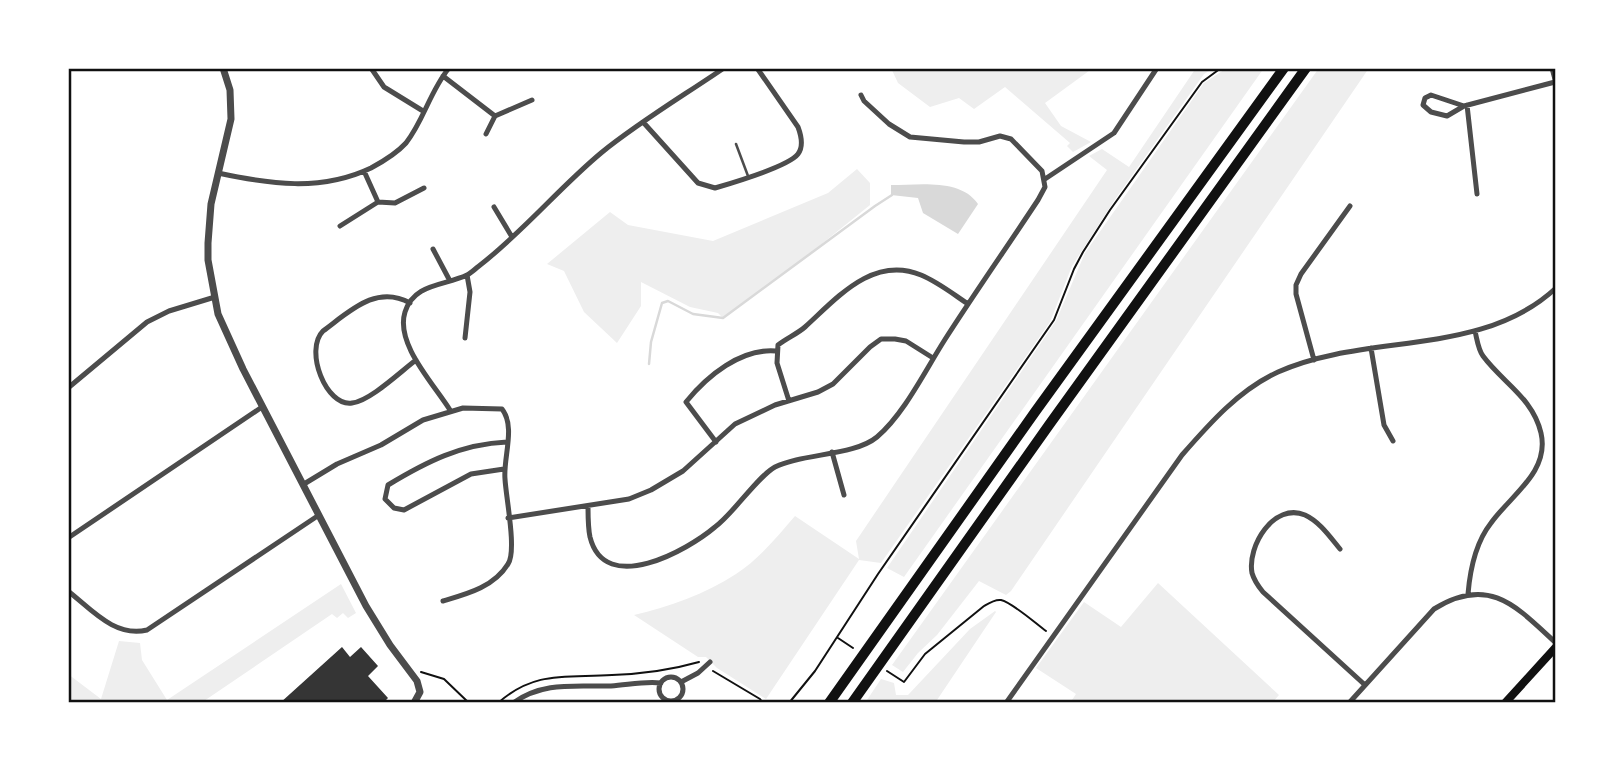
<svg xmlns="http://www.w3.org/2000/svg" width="1624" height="771" font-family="Barlow,sans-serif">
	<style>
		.green { fill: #eee }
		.water { fill: #d9d9d9 }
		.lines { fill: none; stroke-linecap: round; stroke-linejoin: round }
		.stream { stroke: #d9d9d9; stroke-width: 2.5 }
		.building { fill: #353535 }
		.path { stroke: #111; stroke-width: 2 }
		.service { stroke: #4c4c4c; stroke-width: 2.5 }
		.minor { stroke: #4c4c4c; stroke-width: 5 }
		.tertiary { stroke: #4c4c4c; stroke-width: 7 }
		.secondary { stroke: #111; stroke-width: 8 }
		.motorway { stroke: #111; stroke-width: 10 }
		.neatline { fill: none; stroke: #111; stroke-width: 2.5 }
	</style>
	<rect width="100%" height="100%" fill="#fff"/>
	<path class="green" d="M 891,68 L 1093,68 L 1045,103 L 1061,126 L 1091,142 L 1073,152 L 1067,146 L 1070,143 L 1005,87 L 974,109 L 959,98 L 930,107 L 898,83 Z
		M 1196,68 L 1214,68 L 1204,74 L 1116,198 L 1072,266 L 1050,322 L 881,563 L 859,560 L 766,699 L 717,668 L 706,657 L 698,657 L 634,615 C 669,607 705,594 736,574 C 759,559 777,537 795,516 L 859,559 L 856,541 L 1107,170 L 1089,156 L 1102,149 L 1129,167 Z
		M 1227,68 L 1264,68 L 904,577 L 887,568 L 1056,321 L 1085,253 L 1204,83 Z
		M 1319,68 L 1369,68 L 1011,591 L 1006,595 L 979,581 L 937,635 L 918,653 L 903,672 L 892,665 Z
		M 857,169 L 870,183 L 870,205 L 803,259 L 723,318 L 718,313 L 690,307 L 641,282 L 641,306 L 617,343 L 584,312 L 564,271 L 547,264 L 610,212 L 628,225 L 713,241 L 828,193 Z
		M 1158,583 L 1279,695 L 1272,703 L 1070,703 L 1076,694 L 1036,668 L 1084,602 L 1121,627 Z
		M 341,584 L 356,613 L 348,618 L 343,613 L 337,618 L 332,614 L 201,703 L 68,703 L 68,674 L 101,699 L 119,641 L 140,643 L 142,660 L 167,700 Z
		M 995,611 L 996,612 L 935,703 L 865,703 L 881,679 L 894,683 L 896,695 L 908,695 L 970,629 Z"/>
	<path class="water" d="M 891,185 C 918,185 961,178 978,204 L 958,234 L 923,213 L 918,198 L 891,195 Z"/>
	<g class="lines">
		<path class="stream" d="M 649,364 L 651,342 L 662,303 L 668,301 L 693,314 L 723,318 L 875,206 L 892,195"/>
	</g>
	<path class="building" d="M 342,647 L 350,657 L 361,647 L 378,666 L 368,676 L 388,698 L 383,703 L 280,703 Z"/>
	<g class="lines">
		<path class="path" d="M 838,638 L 853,648
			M 713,671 L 760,699 L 763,703
			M 887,671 L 904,682 L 925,654 L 984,606 C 989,603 995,599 1001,600 C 1013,603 1035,623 1046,631
			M 421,672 L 444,679 L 469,703
			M 498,703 C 535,670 567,678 612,675 C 640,674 671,670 699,662
			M 789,703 L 815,671 L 878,574 L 1054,320 L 1074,269 L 1083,252 L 1110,210 L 1202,82 L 1221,68"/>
		<path class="service" d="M 736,144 L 748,176"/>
		<path class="minor" d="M 371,68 L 384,87 L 423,111
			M 1552,68 L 1556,83
			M 443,76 L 495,116
			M 1467,105 L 1477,194
			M 1464,106 L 1431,95 L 1425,98 L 1423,105 L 1431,112 L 1447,116 L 1464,106 L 1555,82
			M 643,122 L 698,183 L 715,188 C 732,183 789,166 798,154 C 804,146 801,135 798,127 L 757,68
			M 486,134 L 495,116 L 532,100
			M 364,171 L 378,202
			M 218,173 C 269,184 321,192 371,168 C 384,161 396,154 406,143 C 424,120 430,91 449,68
			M 1045,179 L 1114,133 L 1157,68
			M 494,207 L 512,237
			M 340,226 L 378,202 L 395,203 L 424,188
			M 433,249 L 450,281
			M 410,303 C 376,284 349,312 323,331 C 304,350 326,407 352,403 C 370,401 400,372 416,360
			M 465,338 L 470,292 L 467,275
			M 1371,348 L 1384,425 L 1393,441
			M 1314,360 L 1296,294 L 1296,285 L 1301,274 L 1350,206
			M 68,388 L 147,322 L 169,311 L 215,297
			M 789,401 L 777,363 L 778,345 C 787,338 797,334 805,327 C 837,298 873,255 921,275 C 938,282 953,294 968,304
			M 450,410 C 434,384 395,344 405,312 C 414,283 444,286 467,275 C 471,273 475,269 479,266 C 523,232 559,188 601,153 C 639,122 683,96 724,68
			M 716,442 L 686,402 C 707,376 741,348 776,351
			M 832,452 L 844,495
			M 504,469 L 471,474 L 404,510 L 394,508 L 385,499 L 388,485 C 426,462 461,444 507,442
			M 304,484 L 337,464 L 381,445 L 423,420 L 463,408 L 502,409 C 516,427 503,458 505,479 C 506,498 517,551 508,564 C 494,587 467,594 443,601
			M 588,506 C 588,516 588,528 590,537 C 605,597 688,550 715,527 C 734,513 757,477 775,467 C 803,453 854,456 877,437 C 904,414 925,371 944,341 C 974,294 1007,247 1038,200 L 1045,187 L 1042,171 L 1011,139 L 1000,136 L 979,142 L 964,142 L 910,137 L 889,124 L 864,101 L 861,95
			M 508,518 L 629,499 L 651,490 L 683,471 L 735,424 L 775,405 L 818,392 L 833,384 L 870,347 L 881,339 L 895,339 L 906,341 L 933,358
			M 68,538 L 262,407
			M 1340,549 C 1330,537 1320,522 1305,515 C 1274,502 1247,546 1252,573 C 1254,580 1258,586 1263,592 L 1365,685
			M 68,591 C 91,609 115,638 147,630 L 319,515
			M 1468,594 C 1470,570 1476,542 1491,523 C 1510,496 1550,472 1541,433 C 1533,398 1503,383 1483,356 C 1478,349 1477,339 1475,331
			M659 689a12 12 0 1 1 24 0a12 12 0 1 1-24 0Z
			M 681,682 L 698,673 L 710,662
			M 513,703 C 544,681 575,687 611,686 C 628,685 644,681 661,683
			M 1006,703 L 1182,455 C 1210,423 1239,390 1278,372 C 1367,332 1481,358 1556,288
			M 1349,703 L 1434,609 C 1489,575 1516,606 1556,643"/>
		<path class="tertiary" d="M 223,68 L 230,90 L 231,119 L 211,204 L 208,243 L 208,260 L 218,314 L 243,369 L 366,606 L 390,645 L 417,681 L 420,692 L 414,703"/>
		<path class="secondary" d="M 1505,703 L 1556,647"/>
		<path class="motorway" d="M 829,703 L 1035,412 L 1284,68
			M 852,703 L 1049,425 L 1306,68"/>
	</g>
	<rect width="1624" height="771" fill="none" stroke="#ffffff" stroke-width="140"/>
	<rect x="70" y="70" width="1484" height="631" class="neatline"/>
</svg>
